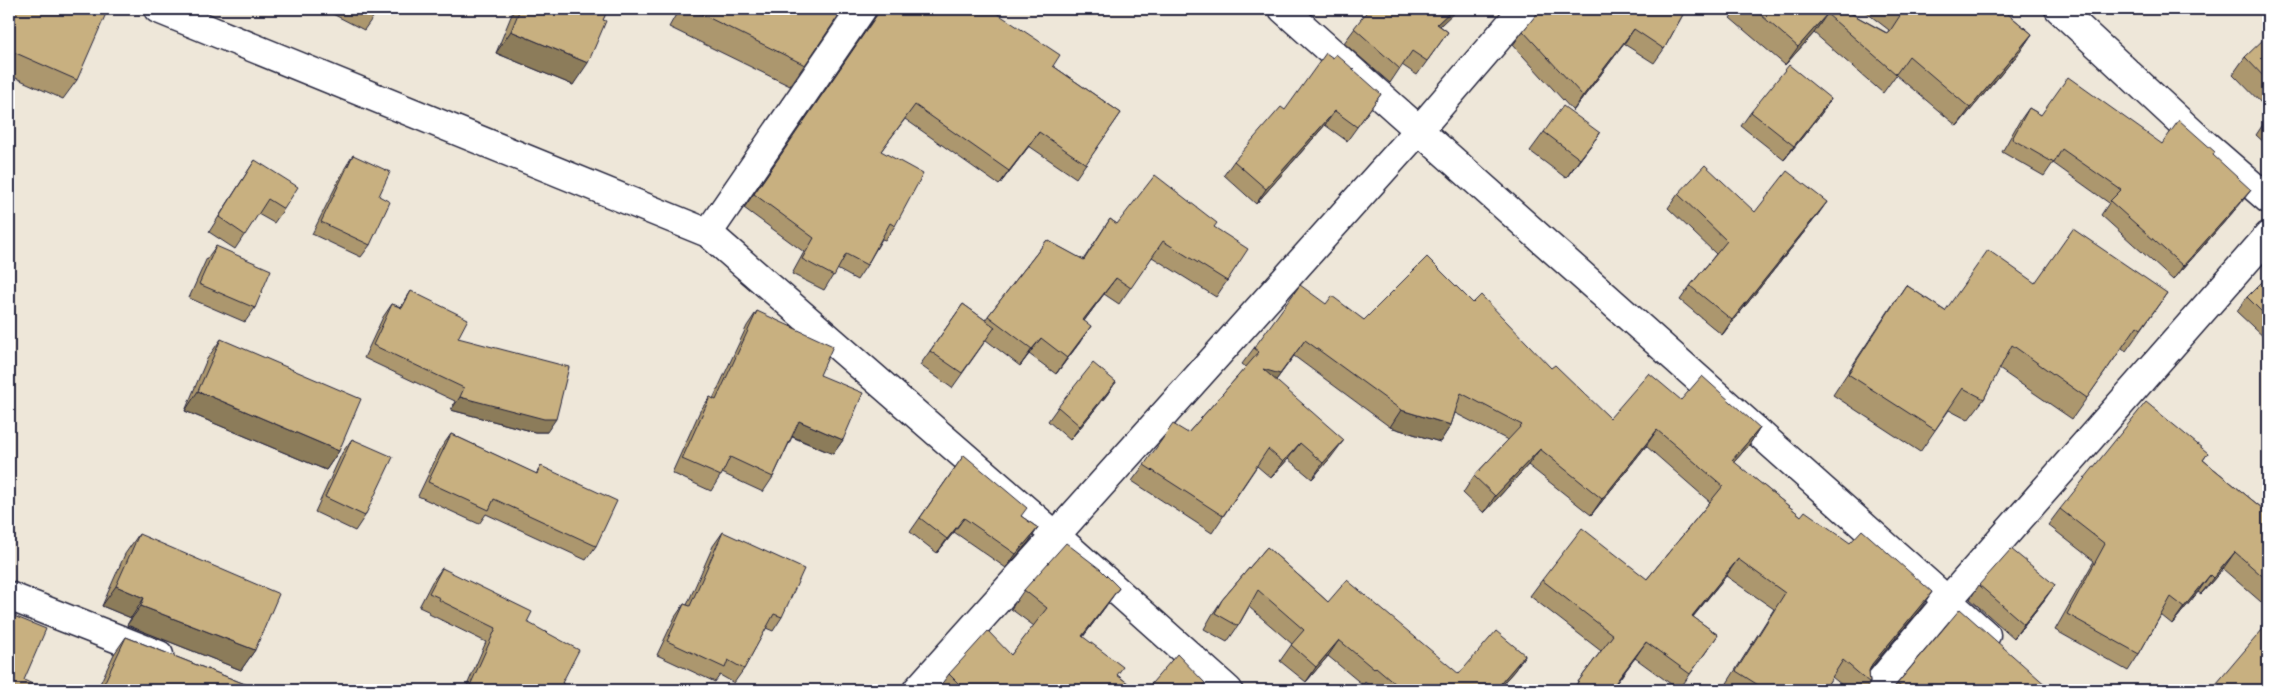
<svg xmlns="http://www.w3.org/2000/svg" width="2277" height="699" font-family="Mynerve,sans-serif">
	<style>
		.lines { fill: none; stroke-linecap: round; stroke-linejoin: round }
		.minor-casing { stroke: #22223b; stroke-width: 31 }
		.minor { stroke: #fff; stroke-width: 28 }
		.wall { fill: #ac976e; stroke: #22223b }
		.shaded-wall { fill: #8c7b5a; stroke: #22223b }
		.building { fill: #c8b080; stroke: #22223b }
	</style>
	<rect width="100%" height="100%" fill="#eee7d9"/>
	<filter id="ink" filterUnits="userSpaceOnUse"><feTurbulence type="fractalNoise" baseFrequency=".02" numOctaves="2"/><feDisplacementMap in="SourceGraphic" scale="10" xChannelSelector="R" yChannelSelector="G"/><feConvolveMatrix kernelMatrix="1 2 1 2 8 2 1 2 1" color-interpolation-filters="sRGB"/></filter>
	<g filter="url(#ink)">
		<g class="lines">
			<defs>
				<path id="minor" d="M 158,9 L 708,233 L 1056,536 L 1228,690
					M 1283,9 L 1986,635
					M 2059,9 L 2199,139 L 2268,199
					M 708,233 L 862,9
					M 9,596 L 159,655
					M 917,690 L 1419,130 L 1523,9
					M 1873,690 L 1948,600 L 2268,236"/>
			</defs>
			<use href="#minor" class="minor-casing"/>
			<use href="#minor" class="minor"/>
		</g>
		<path class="wall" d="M 9,9 L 77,80 L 63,99 L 9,75 Z
			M 323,9 L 378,9 L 374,16 L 364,30 Z
			M 514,9 L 608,9 L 573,85 L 496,53 Z
			M 679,9 L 843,9 L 790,86 L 669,27 Z
			M 881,9 L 993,9 L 992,10 L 1053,66 L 1121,113 L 1076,178 L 1029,146 L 999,185 L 905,119 L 881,151 L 895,226 L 885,240 L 882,239 L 867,265 L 857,280 L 837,269 L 824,290 L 792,274 L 804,252 L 744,208 Z
			M 1369,9 L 1440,26 L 1448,32 L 1417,75 L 1402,65 L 1390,83 L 1344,43 Z
			M 1550,9 L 1686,9 L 1664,49 L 1654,63 L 1624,44 L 1573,111 L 1513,45 L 1523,31 L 1546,15 Z
			M 1737,9 L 1843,9 L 1887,33 L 1889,30 L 1863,10 L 1864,9 L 2002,9 L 2032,34 L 2019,53 L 1957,126 L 1896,75 L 1883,93 L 1814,33 L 1785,65 L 1730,18 Z
			M 2268,40 L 2268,110 L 2233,74 L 2245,57 Z
			M 1381,94 L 1347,141 L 1325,125 L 1256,204 L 1224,175 L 1234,161 L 1285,110 Z
			M 1831,99 L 1821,114 L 1784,160 L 1741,126 L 1751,112 Z
			M 2029,108 L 2041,115 L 2213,156 L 2241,203 L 2173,280 L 2101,215 L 2109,203 L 2053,163 L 2044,176 L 2002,152 L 2019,122 Z
			M 2268,117 L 2268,146 L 2256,135 Z
			M 1544,132 L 1600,133 L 1566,178 L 1530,151 Z
			M 353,155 L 370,245 L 361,257 L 312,234 L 345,168 Z
			M 255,160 L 284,209 L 274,223 L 258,214 L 235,249 L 209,232 Z
			M 1678,194 L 1755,212 L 1817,216 L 1722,335 L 1680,300 L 1690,286 L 1716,254 L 1668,208 Z
			M 1110,219 L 1117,224 L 1214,227 L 1227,281 L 1216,297 L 1152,257 L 1119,304 L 1104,294 L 1084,321 L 1080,342 L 1056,374 L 1029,354 L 1020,366 L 986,340 L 952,388 L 920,365 L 963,304 L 985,320 L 1047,240 L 1083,260 Z
			M 216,246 L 255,308 L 245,322 L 189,298 L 206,260 Z
			M 2268,276 L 2268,341 L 2237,312 L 2247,297 Z
			M 2035,283 L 2167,293 L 2126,351 L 2122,348 L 2072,419 L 1999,369 L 1984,399 L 1968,420 L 1949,410 L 1920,452 L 1833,395 L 1891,307 L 1906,285 L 1945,311 Z
			M 411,291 L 458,338 L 547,432 L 535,432 L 451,410 L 455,401 L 364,358 L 383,317 L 392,304 L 401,307 Z
			M 1473,303 L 1610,418 L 1681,400 L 1760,428 L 1749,445 L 1734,462 L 1801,516 L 1921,608 L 1870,669 L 1869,671 L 1870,683 L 1865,690 L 1848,690 L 1832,677 L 1824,690 L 1728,690 L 1724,688 L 1774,609 L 1726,576 L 1693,617 L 1718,635 L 1679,690 L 1635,658 L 1611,690 L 1572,690 L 1601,651 L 1530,596 L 1542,580 L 1647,579 L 1710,502 L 1646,446 L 1591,515 L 1528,465 L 1484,513 L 1463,493 L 1474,476 L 1508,440 L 1455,413 L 1451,425 L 1440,442 L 1390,427 L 1294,356 L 1276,380 L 1332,456 L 1312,479 L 1288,459 L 1271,478 L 1257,466 L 1212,533 L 1132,481 L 1144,465 L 1188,433 L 1246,367 L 1242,364 L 1254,348 L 1326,304 L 1364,320 Z
			M 757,311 L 820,375 L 843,440 L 833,454 L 792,437 L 773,477 L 763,492 L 722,473 L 711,491 L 672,473 L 700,411 L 710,397 L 713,399 L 747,326 Z
			M 221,339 L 339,451 L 326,470 L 185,411 L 207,359 Z
			M 1116,382 L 1106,396 L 1070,440 L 1048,421 L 1058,407 Z
			M 451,434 L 536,474 L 541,466 L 596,546 L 586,560 L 486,514 L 479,524 L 418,496 L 441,448 Z
			M 352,439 L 365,516 L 355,531 L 315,512 L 342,453 Z
			M 2208,453 L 2203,460 L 2268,513 L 2268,608 L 2223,569 L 2201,594 L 2198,592 L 2172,624 L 2161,615 L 2139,654 L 2128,671 L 2055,630 L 2094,561 L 2048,525 L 2060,509 Z
			M 964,455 L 1021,516 L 1038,528 L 1028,543 L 1006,568 L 954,532 L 937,553 L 910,532 Z
			M 723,532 L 782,617 L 773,631 L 766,628 L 744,669 L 734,683 L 720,675 L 715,682 L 657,655 L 675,617 L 684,604 L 687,605 L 713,546 Z
			M 139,534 L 255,650 L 241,670 L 127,625 L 131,618 L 102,606 L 125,554 Z
			M 1267,547 L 1328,602 L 1459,674 L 1525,655 L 1514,671 L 1497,690 L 1374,690 L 1365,682 L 1363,685 L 1328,656 L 1306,682 L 1280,661 L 1292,644 L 1249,607 L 1238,626 L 1227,642 L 1204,629 L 1212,615 L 1222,600 Z
			M 442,568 L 527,622 L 562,683 L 577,690 L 465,690 L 486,642 L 429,614 L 430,612 L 419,607 L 432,582 Z
			M 1979,585 L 2045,599 L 2014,638 L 1970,599 Z
			M 1024,590 L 1106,606 L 1083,637 L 1117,675 L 1137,690 L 937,690 L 949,674 L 1011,655 L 1034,626 L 1011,609 Z
			M 126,637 L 255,688 L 277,690 L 97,690 L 114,654 Z
			M 1897,684 L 2048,687 L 2059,690 L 1892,690 Z"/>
		<path class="shaded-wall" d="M 1453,9 L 1458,9 L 1427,38 L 1437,24 Z
			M 1827,14 L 1814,33 L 1785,65 L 1798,47 Z
			M 1634,29 L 1624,44 L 1573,111 L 1583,96 Z
			M 511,31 L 588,63 L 573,85 L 496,53 Z
			M 2032,34 L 2019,53 L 1957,126 L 1970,108 Z
			M 1831,99 L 1821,114 L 1784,160 L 1794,146 Z
			M 1335,111 L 1325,125 L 1256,204 L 1266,189 Z
			M 1039,132 L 1029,146 L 999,185 L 1009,171 Z
			M 1600,133 L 1586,152 L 1566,178 L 1580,159 Z
			M 2251,190 L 2241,203 L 2173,280 L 2183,266 Z
			M 1827,202 L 1817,216 L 1722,335 L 1732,320 Z
			M 1116,278 L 1104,294 L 1072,337 L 1083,320 Z
			M 1091,326 L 1080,342 L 1056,374 L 1067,358 Z
			M 1041,338 L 1020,366 L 1032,349 Z
			M 1305,340 L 1269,390 L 1263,369 Z
			M 1116,382 L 1106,396 L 1070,440 L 1080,426 Z
			M 198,391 L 339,451 L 326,470 L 185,411 Z
			M 460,397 L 556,419 L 547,432 L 535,432 L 451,410 Z
			M 1401,410 L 1451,425 L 1440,442 L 1390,427 Z
			M 799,421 L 843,440 L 833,454 L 789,435 Z
			M 1760,428 L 1749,445 L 1721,477 L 1732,460 Z
			M 1657,430 L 1646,446 L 1591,515 L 1602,499 Z
			M 1344,440 L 1332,456 L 1312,479 L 1323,463 Z
			M 1300,443 L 1288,459 L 1271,478 L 1283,462 Z
			M 1540,449 L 1528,465 L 1484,513 L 1495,496 Z
			M 964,518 L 954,532 L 937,553 L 947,539 Z
			M 1038,528 L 1028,543 L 1006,568 L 1016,554 Z
			M 2235,552 L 2223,569 L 2201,594 L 2213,578 Z
			M 1738,559 L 1726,576 L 1680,632 L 1692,616 Z
			M 2210,575 L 2198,592 L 2172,624 L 2184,607 Z
			M 2055,585 L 2045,599 L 2014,638 L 2024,624 Z
			M 116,586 L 144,598 L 131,618 L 102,606 Z
			M 1119,588 L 1106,606 L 1069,655 L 1082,636 Z
			M 1932,592 L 1921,608 L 1863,677 L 1872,664 Z
			M 141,606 L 255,650 L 241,670 L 127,625 Z
			M 1339,640 L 1328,656 L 1306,682 L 1316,667 Z
			M 1646,642 L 1635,658 L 1611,690 L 1610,690 Z
			M 1525,655 L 1514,671 L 1497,690 L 1495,690 Z"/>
		<path class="building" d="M 9,9 L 108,9 L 77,80 L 9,50 Z
			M 361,9 L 378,9 L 374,16 Z
			M 520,9 L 608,9 L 603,20 L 606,21 L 588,63 L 511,31 Z
			M 691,9 L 843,9 L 805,65 Z
			M 881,9 L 993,9 L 992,10 L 1060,55 L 1053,66 L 1121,113 L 1086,164 L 1039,132 L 1009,171 L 915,105 L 881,151 L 923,174 L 895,226 L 890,223 L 867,265 L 846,254 L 834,276 L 802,259 L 814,238 L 754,194 Z
			M 1369,9 L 1453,9 L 1437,24 L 1448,32 L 1427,61 L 1412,51 L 1400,69 L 1354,28 Z
			M 1551,9 L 1686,9 L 1664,49 L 1634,29 L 1583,96 L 1523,31 L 1540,10 L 1547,15 Z
			M 1754,9 L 1843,9 L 1888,34 L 1903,11 L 1900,9 L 2002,9 L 2032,34 L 1970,108 L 1909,56 L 1896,74 L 1827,14 L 1798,47 Z
			M 2266,37 L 2268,40 L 2268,81 L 2245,57 Z
			M 1326,53 L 1333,58 L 1336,54 L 1381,94 L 1357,127 L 1335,111 L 1266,189 L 1234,161 L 1281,107 L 1285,110 Z
			M 1789,65 L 1831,99 L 1794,146 L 1751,112 Z
			M 2068,77 L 2162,144 L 2179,120 L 2215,152 L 2213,155 L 2251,190 L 2183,266 L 2110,201 L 2121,190 L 2062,149 L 2054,163 L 2012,139 L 2029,108 L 2041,115 Z
			M 1563,106 L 1600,133 L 1580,159 L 1544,132 Z
			M 353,155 L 390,172 L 379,196 L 390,202 L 370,245 L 321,222 Z
			M 255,160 L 298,187 L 284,209 L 268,199 L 245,235 L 219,217 Z
			M 1705,165 L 1755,212 L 1787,171 L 1827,202 L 1732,320 L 1690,286 L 1727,241 L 1678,194 Z
			M 1155,175 L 1217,223 L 1214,227 L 1248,249 L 1227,281 L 1163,241 L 1131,288 L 1116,278 L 1083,320 L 1091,326 L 1067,358 L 1041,338 L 1032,349 L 988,316 L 1047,240 L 1084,260 L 1110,219 L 1117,224 Z
			M 2073,229 L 2167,293 L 2141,329 L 2137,326 L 2087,398 L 2012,345 L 1984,399 L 1963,388 L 1935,430 L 1848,374 L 1906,285 L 1945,311 L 1988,250 L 2035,283 Z
			M 216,246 L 271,270 L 255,308 L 199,284 Z
			M 1427,257 L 1473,303 L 1481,295 L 1551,368 L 1555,365 L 1610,418 L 1649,373 L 1681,400 L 1702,376 L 1760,428 L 1732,460 L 1801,516 L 1805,511 L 1850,543 L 1862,530 L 1932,592 L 1872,664 L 1869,671 L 1870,683 L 1843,660 L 1824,690 L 1766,690 L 1736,671 L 1785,593 L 1738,559 L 1692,616 L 1718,635 L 1690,674 L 1646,642 L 1610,690 L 1580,690 L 1575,686 L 1613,635 L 1542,580 L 1582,528 L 1647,579 L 1723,486 L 1657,430 L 1602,499 L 1540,449 L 1495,496 L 1474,476 L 1522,425 L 1461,393 L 1451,425 L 1401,410 L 1305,340 L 1280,374 L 1263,369 L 1344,440 L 1323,463 L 1300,443 L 1283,462 L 1268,449 L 1223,516 L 1144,465 L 1173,424 L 1188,433 L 1259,352 L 1254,348 L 1300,285 L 1326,304 L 1332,296 L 1364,320 Z
			M 2268,276 L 2268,318 L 2247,297 Z
			M 411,291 L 468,319 L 458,338 L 569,367 L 556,419 L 544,419 L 460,397 L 464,388 L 373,345 L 392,304 L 402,308 Z
			M 963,304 L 995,327 L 962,373 L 930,351 Z
			M 757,311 L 833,346 L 820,375 L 863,393 L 843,440 L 799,421 L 773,477 L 730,457 L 721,476 L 682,459 L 710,397 L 716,400 Z
			M 221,339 L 361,399 L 339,451 L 198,391 Z
			M 1093,363 L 1116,382 L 1080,426 L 1058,407 Z
			M 2146,402 L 2208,453 L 2203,460 L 2268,513 L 2268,581 L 2235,552 L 2213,578 L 2210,575 L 2184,607 L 2171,597 L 2139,654 L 2067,614 L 2105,544 L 2060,509 Z
			M 451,434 L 537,474 L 541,466 L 617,501 L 596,546 L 494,499 L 489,510 L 428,482 Z
			M 352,439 L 393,457 L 365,516 L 325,497 Z
			M 964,455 L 1027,508 L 1021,516 L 1038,528 L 1016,554 L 964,518 L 947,539 L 920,518 Z
			M 723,532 L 804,569 L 782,617 L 774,614 L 744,669 L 728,660 L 725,668 L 667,641 L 684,604 L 690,606 Z
			M 139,534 L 279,594 L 255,650 L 141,606 L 144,598 L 116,586 Z
			M 1066,543 L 1100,569 L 1119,588 L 1082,636 L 1123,667 L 1117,675 L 1137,690 L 965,690 L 949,674 L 988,631 L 1011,655 L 1047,608 L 1024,590 Z
			M 1267,547 L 1328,602 L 1347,580 L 1459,674 L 1496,631 L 1525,655 L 1495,690 L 1496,690 L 1403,690 L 1376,667 L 1374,669 L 1339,640 L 1316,667 L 1291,645 L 1304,630 L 1258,590 L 1238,626 L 1215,613 L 1222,600 Z
			M 2011,549 L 2055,585 L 2024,624 L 1979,585 Z
			M 442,568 L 532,612 L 527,622 L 579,650 L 562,683 L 577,690 L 468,690 L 496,628 L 439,600 L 440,598 L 429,593 Z
			M 1960,609 L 2048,687 L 2059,690 L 1906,690 L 1897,684 Z
			M 9,614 L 46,629 L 24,680 L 45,690 L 9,690 Z
			M 2268,623 L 2268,690 L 2211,690 Z
			M 126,637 L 255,688 L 269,686 L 277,690 L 101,690 Z
			M 1177,654 L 1205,683 L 1201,690 L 1146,690 Z"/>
	</g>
	<rect width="2277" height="699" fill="none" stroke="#fff" stroke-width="30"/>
	<rect x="15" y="15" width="2247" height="669" fill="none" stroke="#22223b" stroke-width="2" filter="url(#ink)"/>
</svg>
